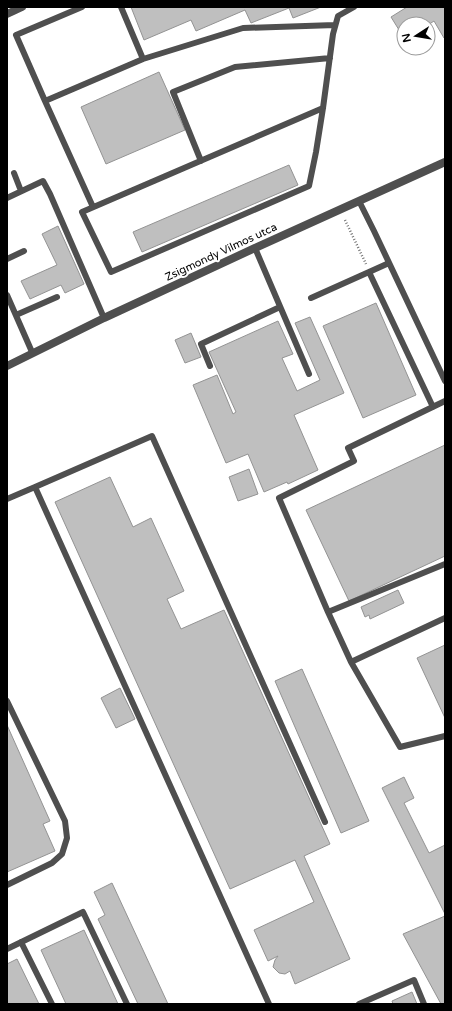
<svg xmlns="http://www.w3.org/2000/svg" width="452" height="1011" font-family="'Varela Round',sans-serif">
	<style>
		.building { fill: #bfbfbf; stroke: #939393 }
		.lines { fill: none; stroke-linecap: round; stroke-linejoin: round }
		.path { stroke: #717171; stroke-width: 2.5; stroke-dasharray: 1 2; stroke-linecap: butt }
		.service { stroke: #4f4f4f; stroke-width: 6 }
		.minor { stroke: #4f4f4f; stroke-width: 8 }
		.labels { text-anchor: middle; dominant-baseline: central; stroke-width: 4; stroke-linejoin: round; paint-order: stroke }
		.street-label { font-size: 11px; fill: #000; stroke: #fff }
	</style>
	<rect width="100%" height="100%" fill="#fff"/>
	<path class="building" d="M 131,7 L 321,7 L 293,18 L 289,8 L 251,23 L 245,10 L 196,31 L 191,20 L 144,40 Z
		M 407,7 L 445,7 L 445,37 L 444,38 L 434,21 L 428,25 L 428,24 L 404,24 L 404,38 L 391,17 Z
		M 159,72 L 185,130 L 106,164 L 81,107 Z
		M 289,165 L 298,185 L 142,252 L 133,232 Z
		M 58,226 L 84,284 L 65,293 L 61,285 L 30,299 L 21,281 L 57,265 L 42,234 Z
		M 376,303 L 416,395 L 363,418 L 323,326 Z
		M 310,317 L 344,393 L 294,415 L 318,470 L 288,484 L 287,482 L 264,492 L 248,454 L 226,463 L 193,385 L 217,375 L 233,414 L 236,412 L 209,352 L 278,321 L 293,354 L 282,358 L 297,391 L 320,380 L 295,323 Z
		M 191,333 L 201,357 L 185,363 L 175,340 Z
		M 445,445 L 445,556 L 349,601 L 306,510 Z
		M 249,469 L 258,494 L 238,501 L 229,477 Z
		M 110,477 L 133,527 L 151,518 L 184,591 L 167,599 L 181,629 L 224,610 L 330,844 L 304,856 L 350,959 L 295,984 L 290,971 L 285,974 L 279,973 L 273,967 L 275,960 L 278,956 L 268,961 L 254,930 L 314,902 L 295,860 L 230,889 L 55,502 Z
		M 398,590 L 404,603 L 370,619 L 369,615 L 365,617 L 361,607 Z
		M 445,645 L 445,718 L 417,658 Z
		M 302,669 L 369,821 L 341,833 L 275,681 Z
		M 120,688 L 135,719 L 116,728 L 101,698 Z
		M 7,725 L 50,821 L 43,824 L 55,851 L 7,872 Z
		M 404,777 L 414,798 L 404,803 L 429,853 L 445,845 L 445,914 L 382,788 Z
		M 112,883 L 168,1004 L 138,1004 L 98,919 L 105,915 L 94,892 Z
		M 445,916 L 445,1004 L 441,1004 L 403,934 Z
		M 84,930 L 118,1004 L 66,1004 L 41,950 Z
		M 17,959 L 39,1004 L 7,1004 L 7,964 Z
		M 412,992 L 417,1004 L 393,1004 L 392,1001 Z"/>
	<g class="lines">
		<path class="path" d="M 345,220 L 366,264"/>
		<path class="service" d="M 121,7 L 143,59
			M 45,101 L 16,35 L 82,7
			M 323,108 L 82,212 L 111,272 L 309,186 L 316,152 L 323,108 L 333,34 L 338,16 L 354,7
			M 201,161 L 173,92 L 235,67 L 330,58
			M 14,173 L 21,191
			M 7,198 L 43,181 L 50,194 L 104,318
			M 359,201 L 374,231 L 445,381
			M 93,207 L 45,101 L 143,59 L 243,28 L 335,25
			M 255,248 L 309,374
			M 7,259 L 24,251
			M 369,272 L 389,263
			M 7,295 L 32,352
			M 311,298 L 369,272 L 433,407
			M 16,315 L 57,297
			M 210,366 L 201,344 L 280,307
			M 7,499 L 35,487
			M 328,612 L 279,498 L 354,461 L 348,448 L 445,401
			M 445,618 L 351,662 L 400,747 L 445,736
			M 351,662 L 328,612 L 445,564
			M 7,701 L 65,821 L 67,838 L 62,854 L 52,863 L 7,885
			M 21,942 L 52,1004
			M 7,949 L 83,912 L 127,1004
			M 269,1004 L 35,487 L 152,436 L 325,822
			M 359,1004 L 414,980 L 424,1004"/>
		<path class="minor" d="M 7,14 L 22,7
			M 7,366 L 104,318 L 255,248 L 445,162"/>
	</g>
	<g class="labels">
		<g class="street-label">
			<text transform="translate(221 252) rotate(-25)">Zsigmondy Vilmos utca</text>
		</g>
	</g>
	<rect width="452" height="1011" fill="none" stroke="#000000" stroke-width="16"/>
	<g transform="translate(416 36) rotate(258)"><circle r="19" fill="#ffffff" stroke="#999999"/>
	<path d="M0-3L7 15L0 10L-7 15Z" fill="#000000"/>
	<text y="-6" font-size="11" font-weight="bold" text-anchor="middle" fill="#000000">N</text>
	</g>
</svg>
